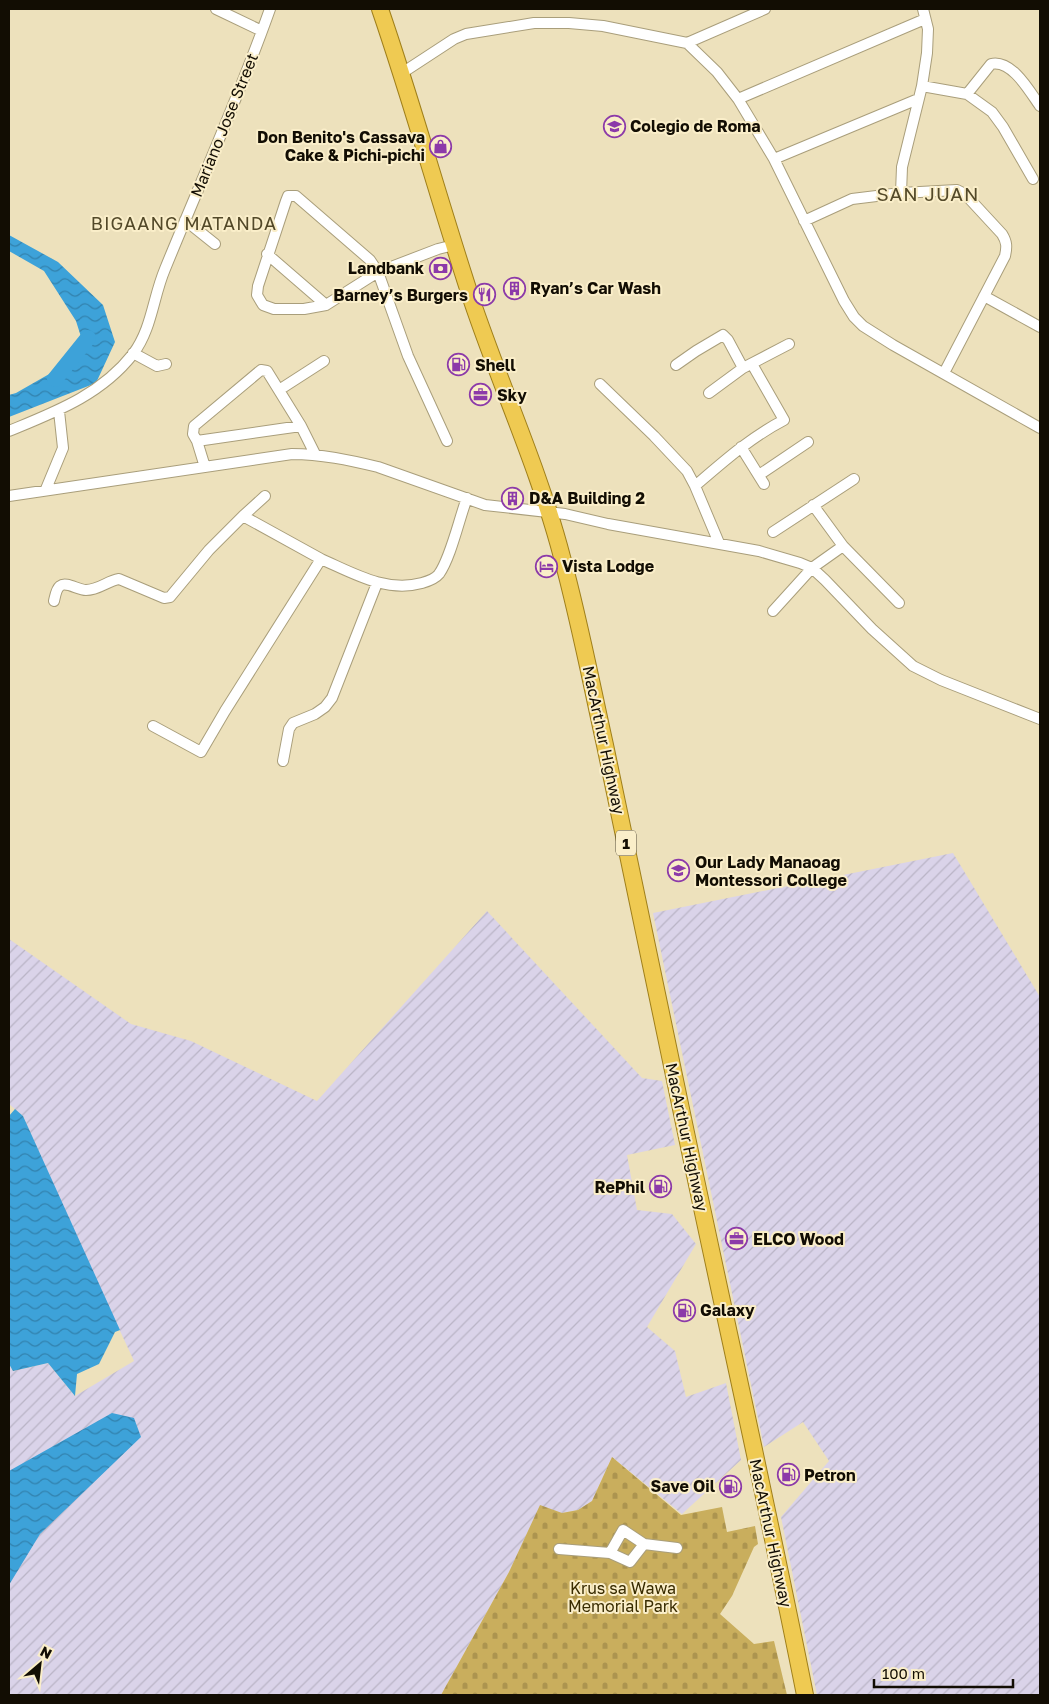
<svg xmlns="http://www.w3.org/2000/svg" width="1049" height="1704" font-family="'Golos Text',sans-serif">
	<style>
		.industrial { fill: url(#industrial-furrows) }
		.cemetery { fill: url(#cemetery-stones) }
		.water { fill: url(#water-waves) }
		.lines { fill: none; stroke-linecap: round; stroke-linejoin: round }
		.river { stroke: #3da2d9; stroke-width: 16 }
		.minor-casing { stroke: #a99e7b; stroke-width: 12 }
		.trunk-casing { stroke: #9f7f1a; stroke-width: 18 }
		.minor { stroke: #fff; stroke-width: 10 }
		.trunk { stroke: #efca52; stroke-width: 16 }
		.labels { text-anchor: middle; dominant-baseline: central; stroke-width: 4; stroke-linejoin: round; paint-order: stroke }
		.shield { fill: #faeec9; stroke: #58503e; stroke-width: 1 }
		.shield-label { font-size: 15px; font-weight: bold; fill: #120d03 }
		.street-label { font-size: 16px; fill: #120d03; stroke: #faeec9 }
		.poi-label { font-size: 16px; font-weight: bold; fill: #120d03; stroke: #faeec9; text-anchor: start }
		.park-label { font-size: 16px; fill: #382b00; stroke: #faeec9 }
		.neighbourhood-label { font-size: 18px; letter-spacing: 1px; fill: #534929; stroke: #faeec9 }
		.quarter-label { font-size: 19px; letter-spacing: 1px; fill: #534929; stroke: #faeec9 }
	</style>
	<defs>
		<pattern id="industrial-furrows" width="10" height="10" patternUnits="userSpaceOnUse" patternTransform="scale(1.25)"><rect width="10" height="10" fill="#dad3e9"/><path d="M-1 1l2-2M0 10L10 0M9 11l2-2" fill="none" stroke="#bab4c6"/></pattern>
		<pattern id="cemetery-stones" width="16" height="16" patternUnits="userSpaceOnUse" patternTransform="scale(1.25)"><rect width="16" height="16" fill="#c9ae5d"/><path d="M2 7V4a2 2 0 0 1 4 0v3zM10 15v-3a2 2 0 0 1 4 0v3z" fill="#ac944f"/></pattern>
		<pattern id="water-waves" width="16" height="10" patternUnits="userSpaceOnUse" patternTransform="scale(1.25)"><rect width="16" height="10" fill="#3da2d9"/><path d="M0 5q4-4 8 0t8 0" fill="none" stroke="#3282ae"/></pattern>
	</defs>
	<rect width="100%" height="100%" fill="#ede1bc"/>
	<path class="industrial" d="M 953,853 L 1040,997 L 1040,1695 L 817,1695 L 781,1517 L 829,1461 L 803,1422 L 764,1447 L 653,913 Z
		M 487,911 L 642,1078 L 662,1081 L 675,1145 L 627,1155 L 637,1210 L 672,1214 L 696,1244 L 647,1327 L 675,1351 L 686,1397 L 726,1383 L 741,1460 L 682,1514 L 612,1457 L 592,1501 L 578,1510 L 562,1513 L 540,1506 L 509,1572 L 441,1695 L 9,1695 L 9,1364 L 13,1371 L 48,1363 L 75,1396 L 134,1361 L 74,1232 L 23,1116 L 9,1104 L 9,939 L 131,1024 L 191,1041 L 317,1101 Z"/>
	<path class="cemetery" d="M 612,1457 L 681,1515 L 722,1507 L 727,1532 L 755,1526 L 758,1544 L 754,1547 L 732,1596 L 720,1614 L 754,1644 L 774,1641 L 787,1695 L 441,1695 L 509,1572 L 540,1505 L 562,1513 L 578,1510 L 592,1501 Z"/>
	<path class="water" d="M 9,235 L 58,262 L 103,305 L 115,342 L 96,383 L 9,417 L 9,395 L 16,393 L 72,361 L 82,340 L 76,321 L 44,271 L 9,251 Z
		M 15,1109 L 23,1116 L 120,1330 L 115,1332 L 99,1364 L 77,1374 L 75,1396 L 48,1363 L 13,1371 L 9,1364 L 9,1116 Z
		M 112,1413 L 134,1418 L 141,1437 L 40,1534 L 9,1585 L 9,1471 Z"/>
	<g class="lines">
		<path class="river" d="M 55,379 L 88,338"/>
		<defs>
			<path id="minor" d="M 216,9 L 262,31
				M 687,43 L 765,9
				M 402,73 L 454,39 L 466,34 L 534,23 L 569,23 L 603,26 L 687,43 L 717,72 L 738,99 L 774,159 L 844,301 L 854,317 L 863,326 L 893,345 L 1040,428
				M 922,86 L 967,94 L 992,112 L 1003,127 L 1033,179
				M 967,94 L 991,64 C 1012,59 1030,92 1040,106
				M 738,99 L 925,19
				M 774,159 L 918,99
				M 901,193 L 902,167 L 922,86 L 927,53 L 928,29 L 923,9
				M 185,220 L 215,244
				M 804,221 L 852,199 L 901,193 L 957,190 L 965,194 L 1002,234 C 1007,242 1007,247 1005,256 L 944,373
				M 267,254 L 326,305
				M 984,296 L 1040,327
				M 133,353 L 157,366 L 166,364
				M 676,365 L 696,351 L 723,335 L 728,340 L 743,368
				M 600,384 L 654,436 L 687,471 L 695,486 L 719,543
				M 279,390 L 324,361
				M 709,393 L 743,368 L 789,344
				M 9,431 C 55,412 101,395 133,354 C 152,329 153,297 165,269 C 200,183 239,97 270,9
				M 197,441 L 301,426 L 315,454
				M 447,441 L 408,356 L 378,272 L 370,260 L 296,196 L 288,196 L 286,201 L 258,286 L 257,295 L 263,305 L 274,309 L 304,309 L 326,305 L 378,272 L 438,249 L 454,245
				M 741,447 L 764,484
				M 205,467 L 197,441 L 193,434 L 194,426 L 261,370 L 267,371 L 301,426
				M 759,475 L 808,442
				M 695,486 C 723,462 751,437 784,420 L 752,364
				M 46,489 L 63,448 L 59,411
				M 9,496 L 292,454 C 321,454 349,460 378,467 L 485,505 L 565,514 L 608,524 L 759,551 L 800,563 L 812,568 L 825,580 L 872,629 L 913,666 L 941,680 L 1040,719
				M 813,505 L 843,546 L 899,603
				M 243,516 L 265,496
				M 773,532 L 854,479
				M 54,601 C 55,597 56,589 60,586 C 66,581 78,590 86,590 C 99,590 107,581 119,579 L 164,598 L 170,597 L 209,550 L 243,516 L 321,559
				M 773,611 L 812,568 L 843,546
				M 153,726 L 201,752 L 225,711 L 321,559 C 353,573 386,593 422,583 C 429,581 435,579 439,574 C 451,557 459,519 467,498
				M 283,761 L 289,729 L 293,723 L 315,714 L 325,707 L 332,698 L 377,583
				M 559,1549 L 610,1553 L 630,1562 L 644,1544
				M 610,1553 L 623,1530 L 644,1544 L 677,1548"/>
			<path id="trunk" d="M 380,9 C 413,105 440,204 472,301 C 501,387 539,469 562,557 C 579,619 591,682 605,745 C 631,864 655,984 680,1104 C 721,1301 766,1498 805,1695"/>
		</defs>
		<use href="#minor" class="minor-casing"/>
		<use href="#trunk" class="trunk-casing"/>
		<use href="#minor" class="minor"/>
		<use href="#trunk" class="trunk"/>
	</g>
	<defs>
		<symbol id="university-ring" viewBox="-11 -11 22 22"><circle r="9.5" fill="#faeec9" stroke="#8c3aa9" stroke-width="1.5"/><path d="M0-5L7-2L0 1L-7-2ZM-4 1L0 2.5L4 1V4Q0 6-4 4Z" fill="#8c3aa9"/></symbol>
		<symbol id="shop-ring" viewBox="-11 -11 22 22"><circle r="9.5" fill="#faeec9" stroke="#8c3aa9" stroke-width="1.5"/><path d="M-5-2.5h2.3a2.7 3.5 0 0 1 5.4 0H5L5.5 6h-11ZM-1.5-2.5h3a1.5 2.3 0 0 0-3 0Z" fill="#8c3aa9"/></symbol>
		<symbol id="bank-ring" viewBox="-11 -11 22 22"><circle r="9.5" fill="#faeec9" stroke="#8c3aa9" stroke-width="1.5"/><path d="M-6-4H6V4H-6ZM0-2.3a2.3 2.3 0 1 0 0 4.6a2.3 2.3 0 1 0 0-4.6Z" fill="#8c3aa9"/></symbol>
		<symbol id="building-ring" viewBox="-11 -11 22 22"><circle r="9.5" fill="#faeec9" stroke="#8c3aa9" stroke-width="1.5"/><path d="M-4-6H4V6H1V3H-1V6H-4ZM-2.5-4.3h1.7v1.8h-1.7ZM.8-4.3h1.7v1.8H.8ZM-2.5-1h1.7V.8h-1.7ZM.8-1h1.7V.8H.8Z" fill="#8c3aa9"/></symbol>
		<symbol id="restaurant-ring" viewBox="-11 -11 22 22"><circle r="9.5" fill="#faeec9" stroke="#8c3aa9" stroke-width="1.5"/><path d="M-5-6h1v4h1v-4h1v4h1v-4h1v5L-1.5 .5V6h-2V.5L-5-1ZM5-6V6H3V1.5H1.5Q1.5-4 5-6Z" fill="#8c3aa9"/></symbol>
		<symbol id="fuel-ring" viewBox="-11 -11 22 22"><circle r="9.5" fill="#faeec9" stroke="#8c3aa9" stroke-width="1.5"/><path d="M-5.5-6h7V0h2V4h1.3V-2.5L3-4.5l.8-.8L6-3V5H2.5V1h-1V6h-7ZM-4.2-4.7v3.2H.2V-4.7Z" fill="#8c3aa9"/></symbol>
		<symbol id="office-ring" viewBox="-11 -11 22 22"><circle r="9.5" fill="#faeec9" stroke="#8c3aa9" stroke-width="1.5"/><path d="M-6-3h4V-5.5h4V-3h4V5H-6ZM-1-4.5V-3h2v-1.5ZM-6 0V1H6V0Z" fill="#8c3aa9"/></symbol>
		<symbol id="hotel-ring" viewBox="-11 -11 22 22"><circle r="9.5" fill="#faeec9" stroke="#8c3aa9" stroke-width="1.5"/><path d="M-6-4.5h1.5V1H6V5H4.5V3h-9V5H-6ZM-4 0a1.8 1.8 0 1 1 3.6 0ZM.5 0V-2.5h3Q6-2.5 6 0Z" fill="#8c3aa9"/></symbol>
	</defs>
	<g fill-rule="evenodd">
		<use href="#university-ring" x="602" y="114" width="25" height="25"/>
		<use href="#shop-ring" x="428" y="134" width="25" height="25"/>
		<use href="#bank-ring" x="428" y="256" width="25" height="25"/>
		<use href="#building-ring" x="502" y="276" width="25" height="25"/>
		<use href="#restaurant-ring" x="472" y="282" width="25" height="25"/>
		<use href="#fuel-ring" x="446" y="352" width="25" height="25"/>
		<use href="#office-ring" x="468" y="382" width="25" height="25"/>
		<use href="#building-ring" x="500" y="486" width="25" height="25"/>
		<use href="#hotel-ring" x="534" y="554" width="25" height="25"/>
		<use href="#university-ring" x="666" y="858" width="25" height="25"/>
		<use href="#fuel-ring" x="648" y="1174" width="25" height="25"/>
		<use href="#office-ring" x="724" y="1226" width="25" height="25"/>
		<use href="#fuel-ring" x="672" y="1298" width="25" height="25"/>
		<use href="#fuel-ring" x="776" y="1462" width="25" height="25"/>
		<use href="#fuel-ring" x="718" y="1474" width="25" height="25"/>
	</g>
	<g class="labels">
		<rect class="shield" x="616" y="830.5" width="20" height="25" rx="4"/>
		<g class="shield-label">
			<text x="626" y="843">1</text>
		</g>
		<g class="street-label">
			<text transform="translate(224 125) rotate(-68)">Mariano Jose Street</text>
			<text transform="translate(604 740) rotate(78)">MacArthur Highway</text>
			<text transform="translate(687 1137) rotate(78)">MacArthur Highway</text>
			<text transform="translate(771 1533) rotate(78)">MacArthur Highway</text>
		</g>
		<g class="poi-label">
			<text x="630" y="126">Colegio de Roma</text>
			<text x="425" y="137" text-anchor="end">Don Benito's Cassava<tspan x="425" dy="18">Cake &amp; Pichi-pichi</tspan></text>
			<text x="424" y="268" text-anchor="end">Landbank</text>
			<text x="530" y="288">Ryan’s Car Wash</text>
			<text x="468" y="295" text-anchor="end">Barney’s Burgers</text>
			<text x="475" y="365">Shell</text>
			<text x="497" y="395">Sky</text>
			<text x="529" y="498">D&amp;A Building 2</text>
			<text x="562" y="566">Vista Lodge</text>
			<text x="695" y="862">Our Lady Manaoag<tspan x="695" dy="18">Montessori College</tspan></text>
			<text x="645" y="1187" text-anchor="end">RePhil</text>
			<text x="753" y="1239">ELCO Wood</text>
			<text x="700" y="1310">Galaxy</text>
			<text x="804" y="1475">Petron</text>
			<text x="715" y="1486" text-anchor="end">Save Oil</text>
		</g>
		<g class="park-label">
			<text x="623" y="1588">Krus sa Wawa<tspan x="623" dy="18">Memorial Park</tspan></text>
		</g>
		<g class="neighbourhood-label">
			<text x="184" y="223">BIGAANG MATANDA</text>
		</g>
		<g class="quarter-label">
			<text x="928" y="193">SAN JUAN</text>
		</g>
	</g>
	<rect width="1049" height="1704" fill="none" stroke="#120d03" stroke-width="20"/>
	<g transform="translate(40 1664) rotate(28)" stroke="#faeec9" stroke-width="4" paint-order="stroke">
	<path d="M0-4L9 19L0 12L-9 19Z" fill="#120d03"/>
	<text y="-8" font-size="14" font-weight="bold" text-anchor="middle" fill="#120d03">N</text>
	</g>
	<path d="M874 1679v8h139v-8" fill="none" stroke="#120d03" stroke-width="2.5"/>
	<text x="882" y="1679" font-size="15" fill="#120d03" stroke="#faeec9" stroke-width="4" paint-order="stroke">100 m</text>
</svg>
